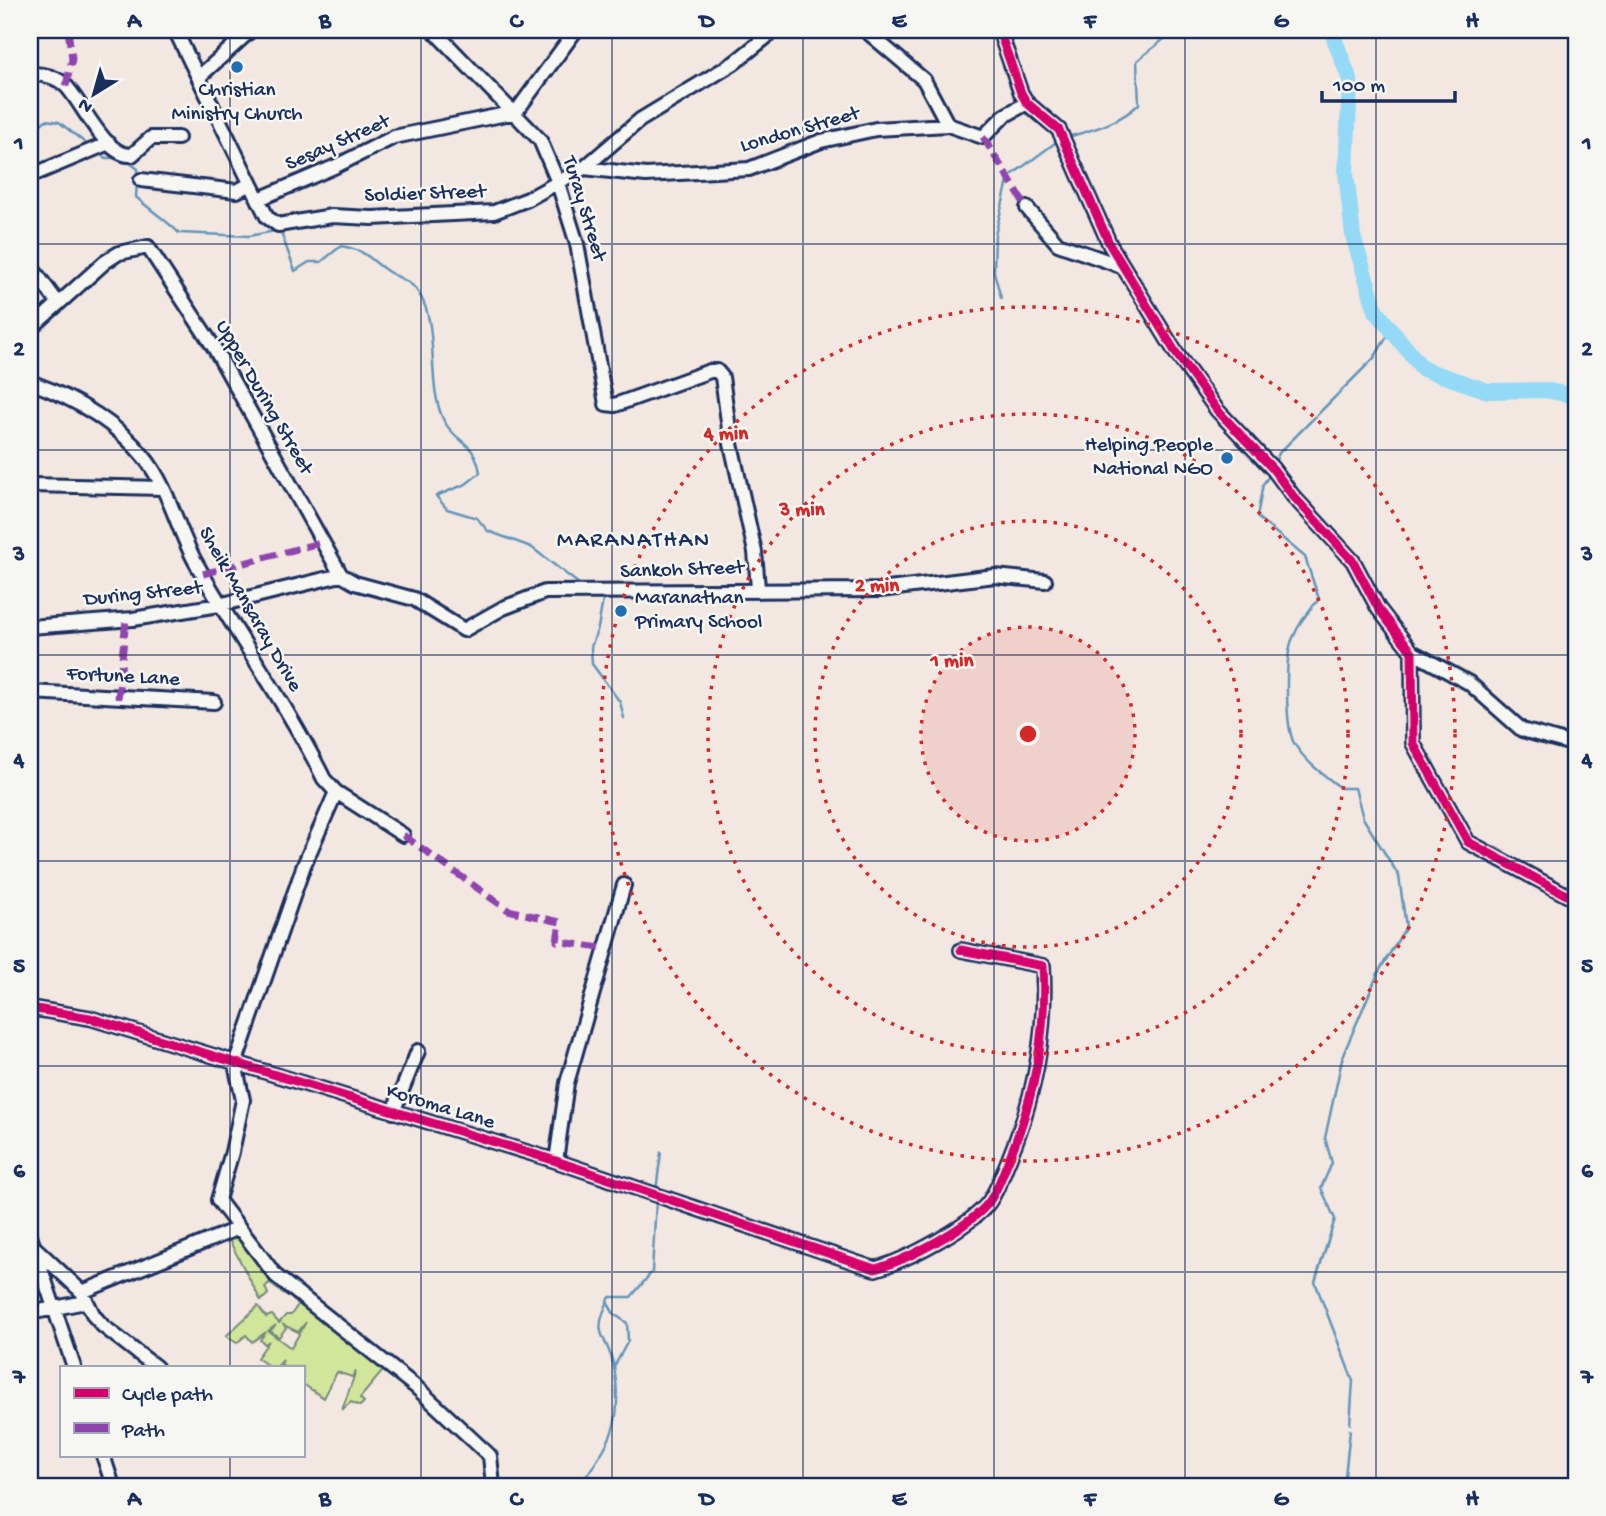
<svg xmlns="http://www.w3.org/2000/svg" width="1606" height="1516" font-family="'Gochi Hand',sans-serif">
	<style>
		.green { fill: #d2e69b; stroke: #768a7c; stroke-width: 2; fill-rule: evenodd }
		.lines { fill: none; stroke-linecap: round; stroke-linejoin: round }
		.stream { stroke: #6495b9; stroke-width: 2.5 }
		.river { stroke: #94d9f6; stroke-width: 16 }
		.minor-casing { stroke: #1b2f5e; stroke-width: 18 }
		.minor { stroke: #f6f6f2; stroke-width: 12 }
		.quiet { stroke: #8e44ad; stroke-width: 7; stroke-dasharray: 14 7; stroke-linecap: butt }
		.cycleway-casing { stroke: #f6f6f2; stroke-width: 13 }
		.cycleway { stroke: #d6006c; stroke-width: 9 }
		.grid { fill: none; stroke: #1b2f5e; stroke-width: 2; stroke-opacity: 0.55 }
		.ring { fill: none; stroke: #d62828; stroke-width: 3.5; stroke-dasharray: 3.5 7 }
		.poi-dot { fill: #1f6fb2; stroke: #f6f6f2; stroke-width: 2.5 }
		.labels { text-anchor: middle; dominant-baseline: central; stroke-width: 5; stroke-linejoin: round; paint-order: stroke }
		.poi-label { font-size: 21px; fill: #1b2f5e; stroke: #f6f6f2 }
		.street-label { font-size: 21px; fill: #1b2f5e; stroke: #f6f6f2 }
		.neighbourhood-label { font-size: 23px; letter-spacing: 2px; fill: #1b2f5e; stroke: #f6f6f2 }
		.centre { fill: #d62828; stroke: #f6f6f2; stroke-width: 3.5 }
		.ring-label { font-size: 21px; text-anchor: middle; font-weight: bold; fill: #d62828; stroke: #f6f6f2; stroke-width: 5; stroke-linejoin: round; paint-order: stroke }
		.neatline { fill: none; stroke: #1b2f5e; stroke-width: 2.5 }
		.grid-label { font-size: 23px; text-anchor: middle; font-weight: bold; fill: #1b2f5e }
	</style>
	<rect width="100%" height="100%" fill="#f3e8e1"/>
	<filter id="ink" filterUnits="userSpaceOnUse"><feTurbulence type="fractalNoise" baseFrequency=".0143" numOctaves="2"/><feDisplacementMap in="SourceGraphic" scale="14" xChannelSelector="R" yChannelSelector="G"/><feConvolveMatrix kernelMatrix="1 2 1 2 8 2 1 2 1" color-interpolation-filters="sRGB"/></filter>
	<g filter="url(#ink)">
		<path class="green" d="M 239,1232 L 248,1249 L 284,1286 L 281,1292 L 269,1283 L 265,1287 L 268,1294 L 261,1301 L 228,1238 Z
			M 286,1287 L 387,1366 L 360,1398 L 364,1402 L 360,1406 L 351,1402 L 342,1410 L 356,1371 L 352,1377 L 337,1372 L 324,1398 L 303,1384 L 303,1367 L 284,1367 L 281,1364 L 283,1360 L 277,1367 L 270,1367 L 257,1358 L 269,1341 L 265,1344 L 260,1340 L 266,1332 L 252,1342 L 246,1335 L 237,1343 L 226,1336 L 258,1306 L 266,1317 L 272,1315 L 279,1323 L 286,1315 L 291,1315 L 299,1303 L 283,1293 ZM 306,1322 L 291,1348 L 268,1331 L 276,1325 L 270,1331 L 279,1337 L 286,1328 L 284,1325 L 298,1332 Z"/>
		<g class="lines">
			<path class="stream" d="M 30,128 L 35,129 L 46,120 L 59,122 L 89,146
				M 1068,137 C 1095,129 1119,123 1139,104 L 1137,61 C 1150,49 1162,43 1173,30
				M 97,152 L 106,158 L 120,158
				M 126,160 L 138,169 L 137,176
				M 137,183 L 136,197 C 150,210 165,219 179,233 L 249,236 L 280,230 L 295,271 L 309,262 L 321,262 L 341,246 C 367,251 367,257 387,271 C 395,276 408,280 414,287 C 443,319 424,382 444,421 C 457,445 475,440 480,473 L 466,484 L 436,496 L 447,509 L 477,518 L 488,531 L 531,547 L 583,587
				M 1001,298 L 994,272 L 995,235 L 1009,177 L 1059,140
				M 1275,463 L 1279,453 L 1374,358 L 1391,330
				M 1271,473 L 1263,484 L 1257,517 L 1305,557 L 1319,599 C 1308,611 1298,625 1292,640 C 1285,657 1285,727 1294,743 C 1305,762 1324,775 1341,788 L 1355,788 L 1363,818 L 1399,876 L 1406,927 L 1379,971 L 1343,1055 L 1325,1138 L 1332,1163 L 1321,1188 L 1335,1219 L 1315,1282 L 1353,1381 L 1350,1424
				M 600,597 L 603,600 L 598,628 L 591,647 L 592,664 L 620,702 L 624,718
				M 656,1191 L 661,1152
				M 607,1302 L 614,1314 L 627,1323 L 628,1341 L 614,1367
				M 584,1486 L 584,1479 C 613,1440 623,1419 614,1368 C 608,1332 589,1340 610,1297 L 631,1297 L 652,1272 L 656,1201
				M 1344,1486 L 1350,1430"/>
			<path class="river" d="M 1331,30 L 1350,80 L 1346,173 L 1353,236 L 1376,311 L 1423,369 L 1488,391 L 1544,390 L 1576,396"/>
			<defs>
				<path id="minor" d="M 175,30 L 267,217 L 278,225 L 332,216 L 372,218 L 494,212 L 528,199 L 584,168 L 640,120 L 734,63 L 775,30
					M 433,30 L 540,140 L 557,180 L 577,244 L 606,404 L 615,405 L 710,371 L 717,371 L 722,377 L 731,444 L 755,552 L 758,588
					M 865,30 L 924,80 L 948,125
					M 999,30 L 1021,93 L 1027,103 L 1059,130 L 1110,245 L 1176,353 L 1217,410 L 1273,469 L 1293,496 L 1353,561 L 1378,608 L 1412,652 L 1413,743 L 1468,842 L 1576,900
					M 30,74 C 43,74 56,76 66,86 C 82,102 106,158 132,155 L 151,138 L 178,138
					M 200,76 L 251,30
					M 584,168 L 646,175 L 749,169 L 821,141 L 876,129 L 948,125 L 983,137 L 1004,116 L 1027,103
					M 30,176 L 109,143
					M 141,180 L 237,191 L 250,184
					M 259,199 L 334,167 L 394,137 L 516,112 L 576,30
					M 1027,208 L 1058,244 L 1121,266
					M 30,265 L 58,303
					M 30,329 L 105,262 L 119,253 L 148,247 L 215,349 L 341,575
					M 30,382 C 74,398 115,421 144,457 C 169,488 177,529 196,563 C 237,636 287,704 324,779 L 336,792 L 403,835
					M 30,485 L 163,488
					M 341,575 L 355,583 L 414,599 L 464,630 L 503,608 L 545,592 L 880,590 L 995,576 L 1045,581
					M 30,627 L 133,619 L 219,605 L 341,575
					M 1412,652 L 1469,683 L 1522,730 L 1576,745
					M 30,692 L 214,702
					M 336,792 L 304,865 L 235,1064 L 243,1100 L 232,1152 L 218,1200 L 276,1276 L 416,1387 L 490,1456 L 493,1486
					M 30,1008 L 90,1018 L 556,1161 L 875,1269 C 905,1261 970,1227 989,1202 C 998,1189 1003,1173 1009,1159 C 1035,1096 1047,1034 1043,966 L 961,950
					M 393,1112 L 418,1051
					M 556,1161 L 567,1083 L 624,885
					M 30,1236 L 74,1367
					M 34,1247 L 82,1292 L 94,1316 L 103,1326 L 156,1367
					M 82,1292 L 239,1228
					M 30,1313 L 85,1302
					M 103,1455 L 113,1486"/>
			</defs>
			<use href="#minor" class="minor-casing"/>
			<use href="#minor" class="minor"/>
			<path class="quiet" d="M 66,86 L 72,59 L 68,30
				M 983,137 L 1027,208
				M 203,574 L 323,542
				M 118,699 L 126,619
				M 403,835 L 508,910 L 560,922 L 557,941 L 606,949"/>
			<defs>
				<path id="cycleway" d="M 999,30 L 1021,93 L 1027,103 L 1059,130 L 1110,245 L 1176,353 L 1217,410 L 1273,469 L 1293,496 L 1353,561 L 1378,608 L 1412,652 L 1413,743 L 1468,842 L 1576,900
					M 30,1008 L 90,1018 L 556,1161 L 875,1269 C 905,1261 970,1227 989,1202 C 998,1189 1003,1173 1009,1159 C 1035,1096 1047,1034 1043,966 L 961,950"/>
			</defs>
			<use href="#cycleway" class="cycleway-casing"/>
			<use href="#cycleway" class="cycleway"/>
		</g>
	</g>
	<path class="grid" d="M 230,30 L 230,1367M 421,30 L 421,1486M 612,30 L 612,1486M 803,30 L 803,1486M 994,30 L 994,1486M 1185,30 L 1185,1486M 1376,30 L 1376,1486M 30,244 L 1576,244M 30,450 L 1576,450M 30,655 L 1576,655M 30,861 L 1576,861M 30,1066 L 1576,1066M 30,1272 L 1576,1272M 230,1455 L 230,1486"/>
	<circle cx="1028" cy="734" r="107" fill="#d62828" fill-opacity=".12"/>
	<g class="ring">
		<circle cx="1028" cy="734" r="107"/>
		<circle cx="1028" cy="734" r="213"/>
		<circle cx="1028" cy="734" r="320"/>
		<circle cx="1028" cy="734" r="427"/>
	</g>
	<g class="poi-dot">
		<circle cx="237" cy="67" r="7"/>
		<circle cx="1227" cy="458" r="7"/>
		<circle cx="621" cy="611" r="7"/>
	</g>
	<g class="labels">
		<g class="poi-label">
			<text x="237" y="91">Christian<tspan x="237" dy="24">Ministry Church</tspan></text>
			<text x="1213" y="446" text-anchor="end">Helping People<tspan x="1213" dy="24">National NGO</tspan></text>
			<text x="635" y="599" text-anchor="start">Maranathan<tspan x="635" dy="24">Primary School</tspan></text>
		</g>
		<g class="street-label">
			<text transform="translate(800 131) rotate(-16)">London Street</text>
			<text transform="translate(338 144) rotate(-24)">Sesay Street</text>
			<text transform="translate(425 195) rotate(-2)">Soldier Street</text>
			<text transform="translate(583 209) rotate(73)">Turay Street</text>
			<text transform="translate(263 398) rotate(60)">Upper During Street</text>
			<text transform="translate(682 571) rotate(-2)">Sankoh Street</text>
			<text transform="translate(143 595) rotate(-6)">During Street</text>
			<text transform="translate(249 610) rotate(60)">Sheik Mansaray Drive</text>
			<text transform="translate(123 678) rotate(3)">Fortune Lane</text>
			<text transform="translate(440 1108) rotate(17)">Koroma Lane</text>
		</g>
		<g class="neighbourhood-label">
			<text x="634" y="541">MARANATHAN</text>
		</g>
	</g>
	<circle cx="1028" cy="734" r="10" class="centre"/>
	<g class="ring-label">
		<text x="726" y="439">4 min</text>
		<text x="802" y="515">3 min</text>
		<text x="877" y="591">2 min</text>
		<text x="952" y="666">1 min</text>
	</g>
	<rect width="1606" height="1516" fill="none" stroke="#f6f6f2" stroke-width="77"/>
	<rect x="60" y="1366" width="245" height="91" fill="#f6f6f2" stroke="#9ea6b7" stroke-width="2"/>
	<rect x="74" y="1388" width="35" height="10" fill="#d6006c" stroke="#9ea6b7" stroke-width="2"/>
	<text x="122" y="1400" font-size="21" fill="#1b2f5e">Cycle path</text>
	<rect x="74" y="1423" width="35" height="10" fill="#8e44ad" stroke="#9ea6b7" stroke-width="2"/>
	<text x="122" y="1436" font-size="21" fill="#1b2f5e">Path</text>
	<g transform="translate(94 94) rotate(217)" stroke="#f6f6f2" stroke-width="5" paint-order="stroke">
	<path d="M0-5L12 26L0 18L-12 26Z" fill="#1b2f5e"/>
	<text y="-10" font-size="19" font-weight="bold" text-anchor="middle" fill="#1b2f5e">N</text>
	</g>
	<path d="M1322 91v10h133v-10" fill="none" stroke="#1b2f5e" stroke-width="3.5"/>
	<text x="1333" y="91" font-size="21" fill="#1b2f5e" stroke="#f6f6f2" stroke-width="5" paint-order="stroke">100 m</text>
	<rect x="38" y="38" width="1530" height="1440" class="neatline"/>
	<g class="grid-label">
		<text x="134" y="27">A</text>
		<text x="325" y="27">B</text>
		<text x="516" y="27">C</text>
		<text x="707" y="27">D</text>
		<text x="899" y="27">E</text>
		<text x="1090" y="27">F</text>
		<text x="1281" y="27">G</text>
		<text x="1472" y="27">H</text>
		<text x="19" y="149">1</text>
		<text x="1587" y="149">1</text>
		<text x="19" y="355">2</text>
		<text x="1587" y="355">2</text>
		<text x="19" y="560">3</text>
		<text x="1587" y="560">3</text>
		<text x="19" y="766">4</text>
		<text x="1587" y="766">4</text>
		<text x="19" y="972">5</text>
		<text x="1587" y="972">5</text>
		<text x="19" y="1177">6</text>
		<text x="1587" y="1177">6</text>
		<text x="19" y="1383">7</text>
		<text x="1587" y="1383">7</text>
		<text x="134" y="1505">A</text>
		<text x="325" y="1505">B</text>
		<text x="516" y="1505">C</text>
		<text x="707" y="1505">D</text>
		<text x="899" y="1505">E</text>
		<text x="1090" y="1505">F</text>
		<text x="1281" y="1505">G</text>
		<text x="1472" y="1505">H</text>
	</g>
</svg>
